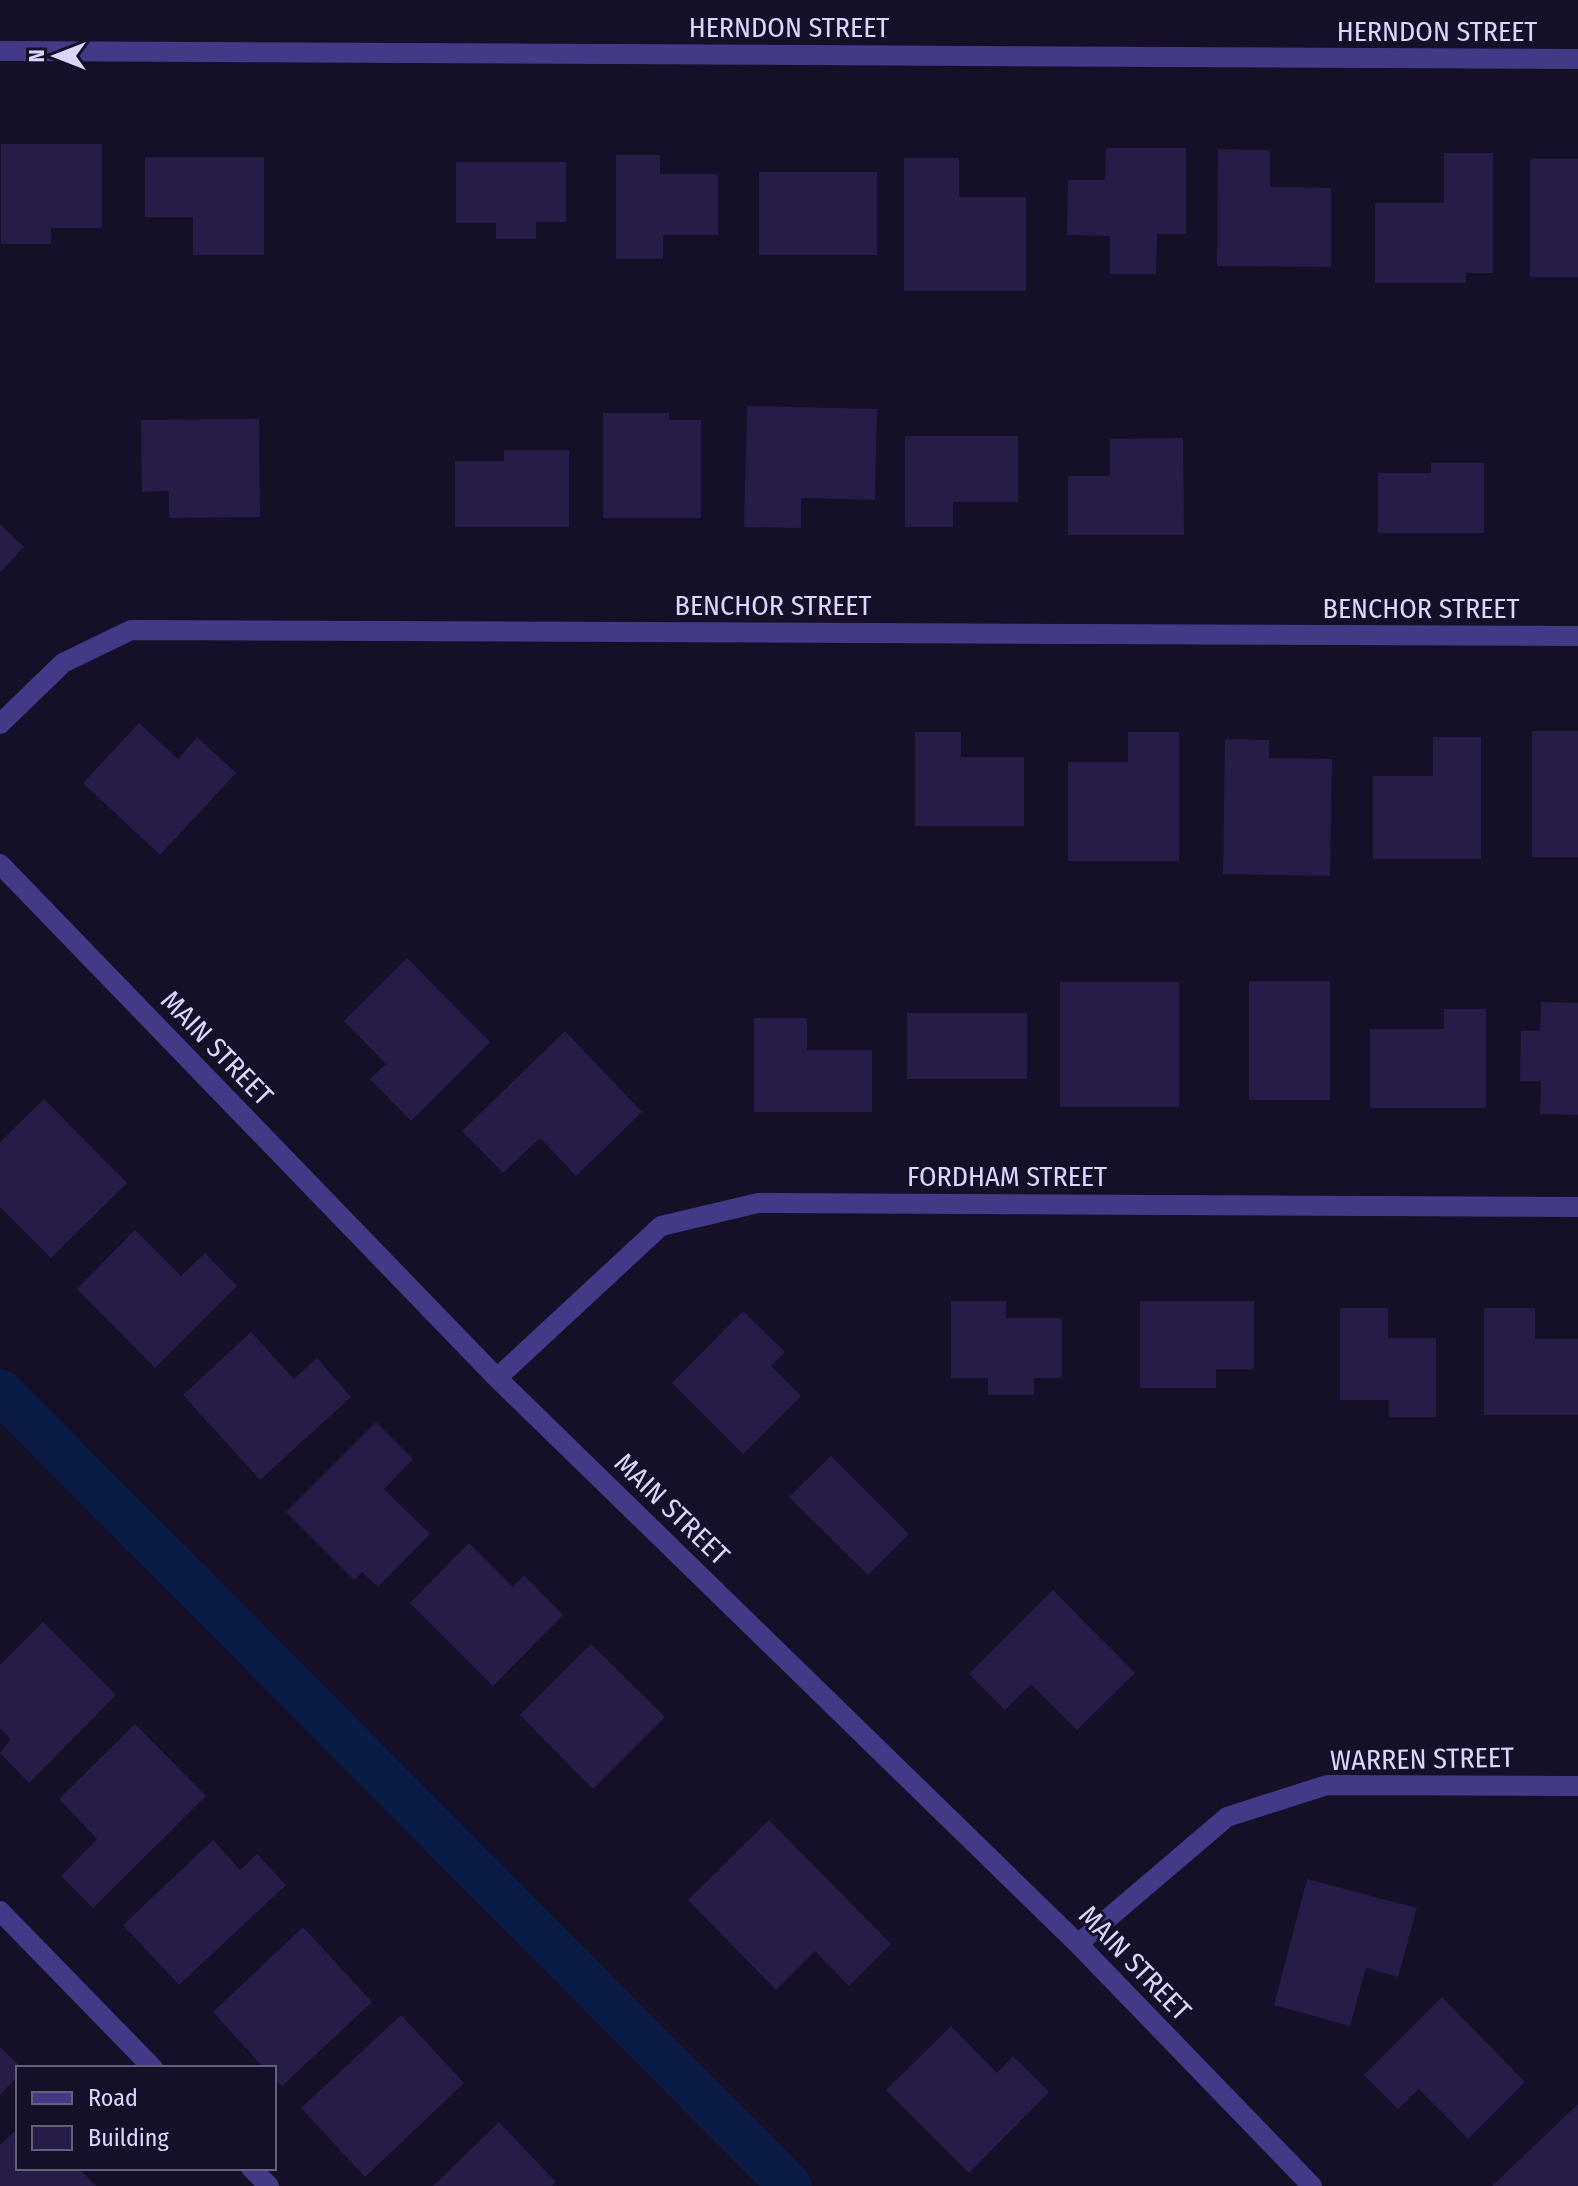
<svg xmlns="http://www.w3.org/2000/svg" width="1578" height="2186" font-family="'Fira Sans Condensed',sans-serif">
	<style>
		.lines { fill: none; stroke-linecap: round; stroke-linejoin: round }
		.canal { stroke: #0a1c45; stroke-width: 44 }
		.building { fill: #271b48 }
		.minor { stroke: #423a86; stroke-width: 20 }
		.labels { text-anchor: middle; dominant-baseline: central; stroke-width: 6; stroke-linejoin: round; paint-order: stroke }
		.street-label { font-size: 28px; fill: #dcd5ff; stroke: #150f27 }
	</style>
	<rect width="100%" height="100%" fill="#150f27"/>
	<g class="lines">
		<path class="canal" d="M 0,1391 L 790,2186"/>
	</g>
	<path class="building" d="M 1,144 L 102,144 L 102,228 L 51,228 L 51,244 L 1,244 Z
		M 1106,148 L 1186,148 L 1186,234 L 1157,234 L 1156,274 L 1110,274 L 1110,236 L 1067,235 L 1068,180 L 1105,180 Z
		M 1218,149 L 1270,150 L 1270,187 L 1331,188 L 1331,267 L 1217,266 Z
		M 1444,153 L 1493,153 L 1493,273 L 1466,273 L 1466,283 L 1375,283 L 1375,203 L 1444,203 Z
		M 616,155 L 660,155 L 660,174 L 718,174 L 718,235 L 663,235 L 663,259 L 616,259 Z
		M 145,157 L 264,157 L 264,255 L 193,255 L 193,217 L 145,217 Z
		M 904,158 L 959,158 L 959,197 L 1026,197 L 1026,291 L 904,291 Z
		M 1530,159 L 1578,159 L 1578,277 L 1530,277 Z
		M 456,162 L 566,162 L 566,222 L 536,222 L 536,239 L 496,239 L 496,223 L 456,223 Z
		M 759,172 L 877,172 L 877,255 L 759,255 Z
		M 747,406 L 877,409 L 875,500 L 801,498 L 801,528 L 744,527 Z
		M 603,413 L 669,413 L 669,420 L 701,420 L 701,518 L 603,518 Z
		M 259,419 L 260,517 L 169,518 L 169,491 L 142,492 L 141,420 Z
		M 905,436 L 1018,436 L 1018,502 L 953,502 L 953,527 L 905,527 Z
		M 1183,438 L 1184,535 L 1068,535 L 1068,476 L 1110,476 L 1110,439 Z
		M 504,450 L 569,450 L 569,527 L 455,527 L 455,461 L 504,461 Z
		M 1431,463 L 1484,463 L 1484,533 L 1378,533 L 1378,473 L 1431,473 Z
		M 0,524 L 24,547 L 0,573 Z
		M 139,723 L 178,759 L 197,737 L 236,773 L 160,855 L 83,783 Z
		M 1532,731 L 1578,731 L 1578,857 L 1532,857 Z
		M 915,732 L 961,732 L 961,757 L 1024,757 L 1024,826 L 915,826 Z
		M 1128,732 L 1179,732 L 1179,861 L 1068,861 L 1068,762 L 1128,762 Z
		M 1433,737 L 1481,737 L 1481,859 L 1373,859 L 1373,776 L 1433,776 Z
		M 1225,739 L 1269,740 L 1269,758 L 1332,759 L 1330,876 L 1223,874 Z
		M 407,958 L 490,1042 L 411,1121 L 370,1079 L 386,1064 L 344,1021 Z
		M 1249,981 L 1330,981 L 1330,1100 L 1249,1100 Z
		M 1060,982 L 1179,982 L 1179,1107 L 1060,1107 Z
		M 1541,1002 L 1578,1003 L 1578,1115 L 1540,1114 L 1541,1081 L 1520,1081 L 1521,1031 L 1540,1031 Z
		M 1444,1009 L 1486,1009 L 1486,1108 L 1370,1108 L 1370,1029 L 1444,1029 Z
		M 907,1013 L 1027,1013 L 1027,1079 L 907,1079 Z
		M 754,1018 L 807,1018 L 807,1050 L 872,1050 L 872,1112 L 754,1112 Z
		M 565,1031 L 642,1112 L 576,1176 L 540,1138 L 503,1173 L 462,1131 Z
		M 44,1099 L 127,1183 L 51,1258 L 0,1207 L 0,1142 Z
		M 135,1230 L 181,1276 L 205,1253 L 237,1286 L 155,1368 L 77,1289 Z
		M 951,1301 L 1006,1301 L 1006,1318 L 1062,1318 L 1062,1378 L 1034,1378 L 1034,1395 L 988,1395 L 988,1378 L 951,1378 Z
		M 1140,1301 L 1254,1301 L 1254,1369 L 1216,1369 L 1216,1388 L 1140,1388 Z
		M 1340,1308 L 1388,1308 L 1388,1338 L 1436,1338 L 1436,1417 L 1389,1417 L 1389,1400 L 1340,1400 Z
		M 1484,1308 L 1535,1308 L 1535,1339 L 1578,1339 L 1578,1415 L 1484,1415 Z
		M 743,1311 L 785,1352 L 771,1366 L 801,1396 L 743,1454 L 672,1383 Z
		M 251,1332 L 294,1379 L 317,1358 L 351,1397 L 260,1480 L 183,1395 Z
		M 376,1422 L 413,1459 L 384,1489 L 430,1534 L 378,1587 L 362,1572 L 354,1580 L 286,1512 Z
		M 831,1456 L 909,1534 L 868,1575 L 789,1497 Z
		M 469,1543 L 513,1587 L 524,1575 L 563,1615 L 493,1686 L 410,1603 Z
		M 1053,1590 L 1135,1673 L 1077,1730 L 1031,1684 L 1005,1710 L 969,1674 Z
		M 43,1622 L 116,1695 L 29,1783 L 0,1753 L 11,1739 L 0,1728 L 0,1665 Z
		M 591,1644 L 665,1717 L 593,1789 L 520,1715 Z
		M 135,1724 L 206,1796 L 93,1908 L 61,1876 L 97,1839 L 59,1799 Z
		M 769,1820 L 891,1944 L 849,1986 L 815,1951 L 776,1990 L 688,1900 Z
		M 213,1840 L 240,1870 L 257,1854 L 286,1885 L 179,1985 L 123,1925 Z
		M 1307,1879 L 1417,1908 L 1398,1977 L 1366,1968 L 1350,2026 L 1274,2005 Z
		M 303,1927 L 372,2002 L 282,2086 L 274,2078 L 274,2068 L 264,2068 L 213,2012 Z
		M 1442,1997 L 1525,2082 L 1468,2139 L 1419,2089 L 1398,2109 L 1364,2075 Z
		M 401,2015 L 464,2083 L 365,2177 L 301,2108 Z
		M 951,2026 L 997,2073 L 1013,2056 L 1049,2092 L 969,2173 L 886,2090 Z
		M 0,2047 L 22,2068 L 18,2068 L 18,2076 L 0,2095 Z
		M 1578,2104 L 1578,2186 L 1492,2186 Z
		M 499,2122 L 556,2182 L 552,2186 L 433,2186 Z
		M 18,2128 L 18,2168 L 78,2168 L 96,2186 L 0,2186 L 0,2145 Z"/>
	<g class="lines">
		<path class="minor" d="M 0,51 L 1578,59
			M 0,724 L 63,663 L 131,630 L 1578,636
			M 0,864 L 497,1378 L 1078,1944 L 1312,2186
			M 497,1378 L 661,1226 L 758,1203 L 1578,1207
			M 0,1911 L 153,2068
			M 1078,1944 L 1227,1817 L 1327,1785 L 1578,1786
			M 251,2168 L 269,2186"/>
	</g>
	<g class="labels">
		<g class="street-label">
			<text x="789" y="27">HERNDON STREET</text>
			<text x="1437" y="31">HERNDON STREET</text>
			<text x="773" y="605">BENCHOR STREET</text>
			<text x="1421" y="608">BENCHOR STREET</text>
			<text transform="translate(217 1048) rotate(46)">MAIN STREET</text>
			<text x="1007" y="1176">FORDHAM STREET</text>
			<text transform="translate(672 1509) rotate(44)">MAIN STREET</text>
			<text transform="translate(1422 1759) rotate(-1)">WARREN STREET</text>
			<text transform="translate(1135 1963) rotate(46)">MAIN STREET</text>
		</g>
	</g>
	<rect x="16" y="2066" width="260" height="104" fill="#150f27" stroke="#655e7d" stroke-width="2"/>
	<rect x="32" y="2092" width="40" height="12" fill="#423a86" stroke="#655e7d" stroke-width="2"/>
	<text x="88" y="2106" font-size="24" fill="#dcd5ff">Road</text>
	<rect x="32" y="2126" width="40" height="24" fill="#271b48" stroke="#655e7d" stroke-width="2"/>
	<text x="88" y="2146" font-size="24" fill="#dcd5ff">Building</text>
	<g transform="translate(56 56) rotate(270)" stroke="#150f27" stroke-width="6" paint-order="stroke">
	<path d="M0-6L14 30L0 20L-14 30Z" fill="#dcd5ff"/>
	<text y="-12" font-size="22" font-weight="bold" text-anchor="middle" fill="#dcd5ff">N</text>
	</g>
</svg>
